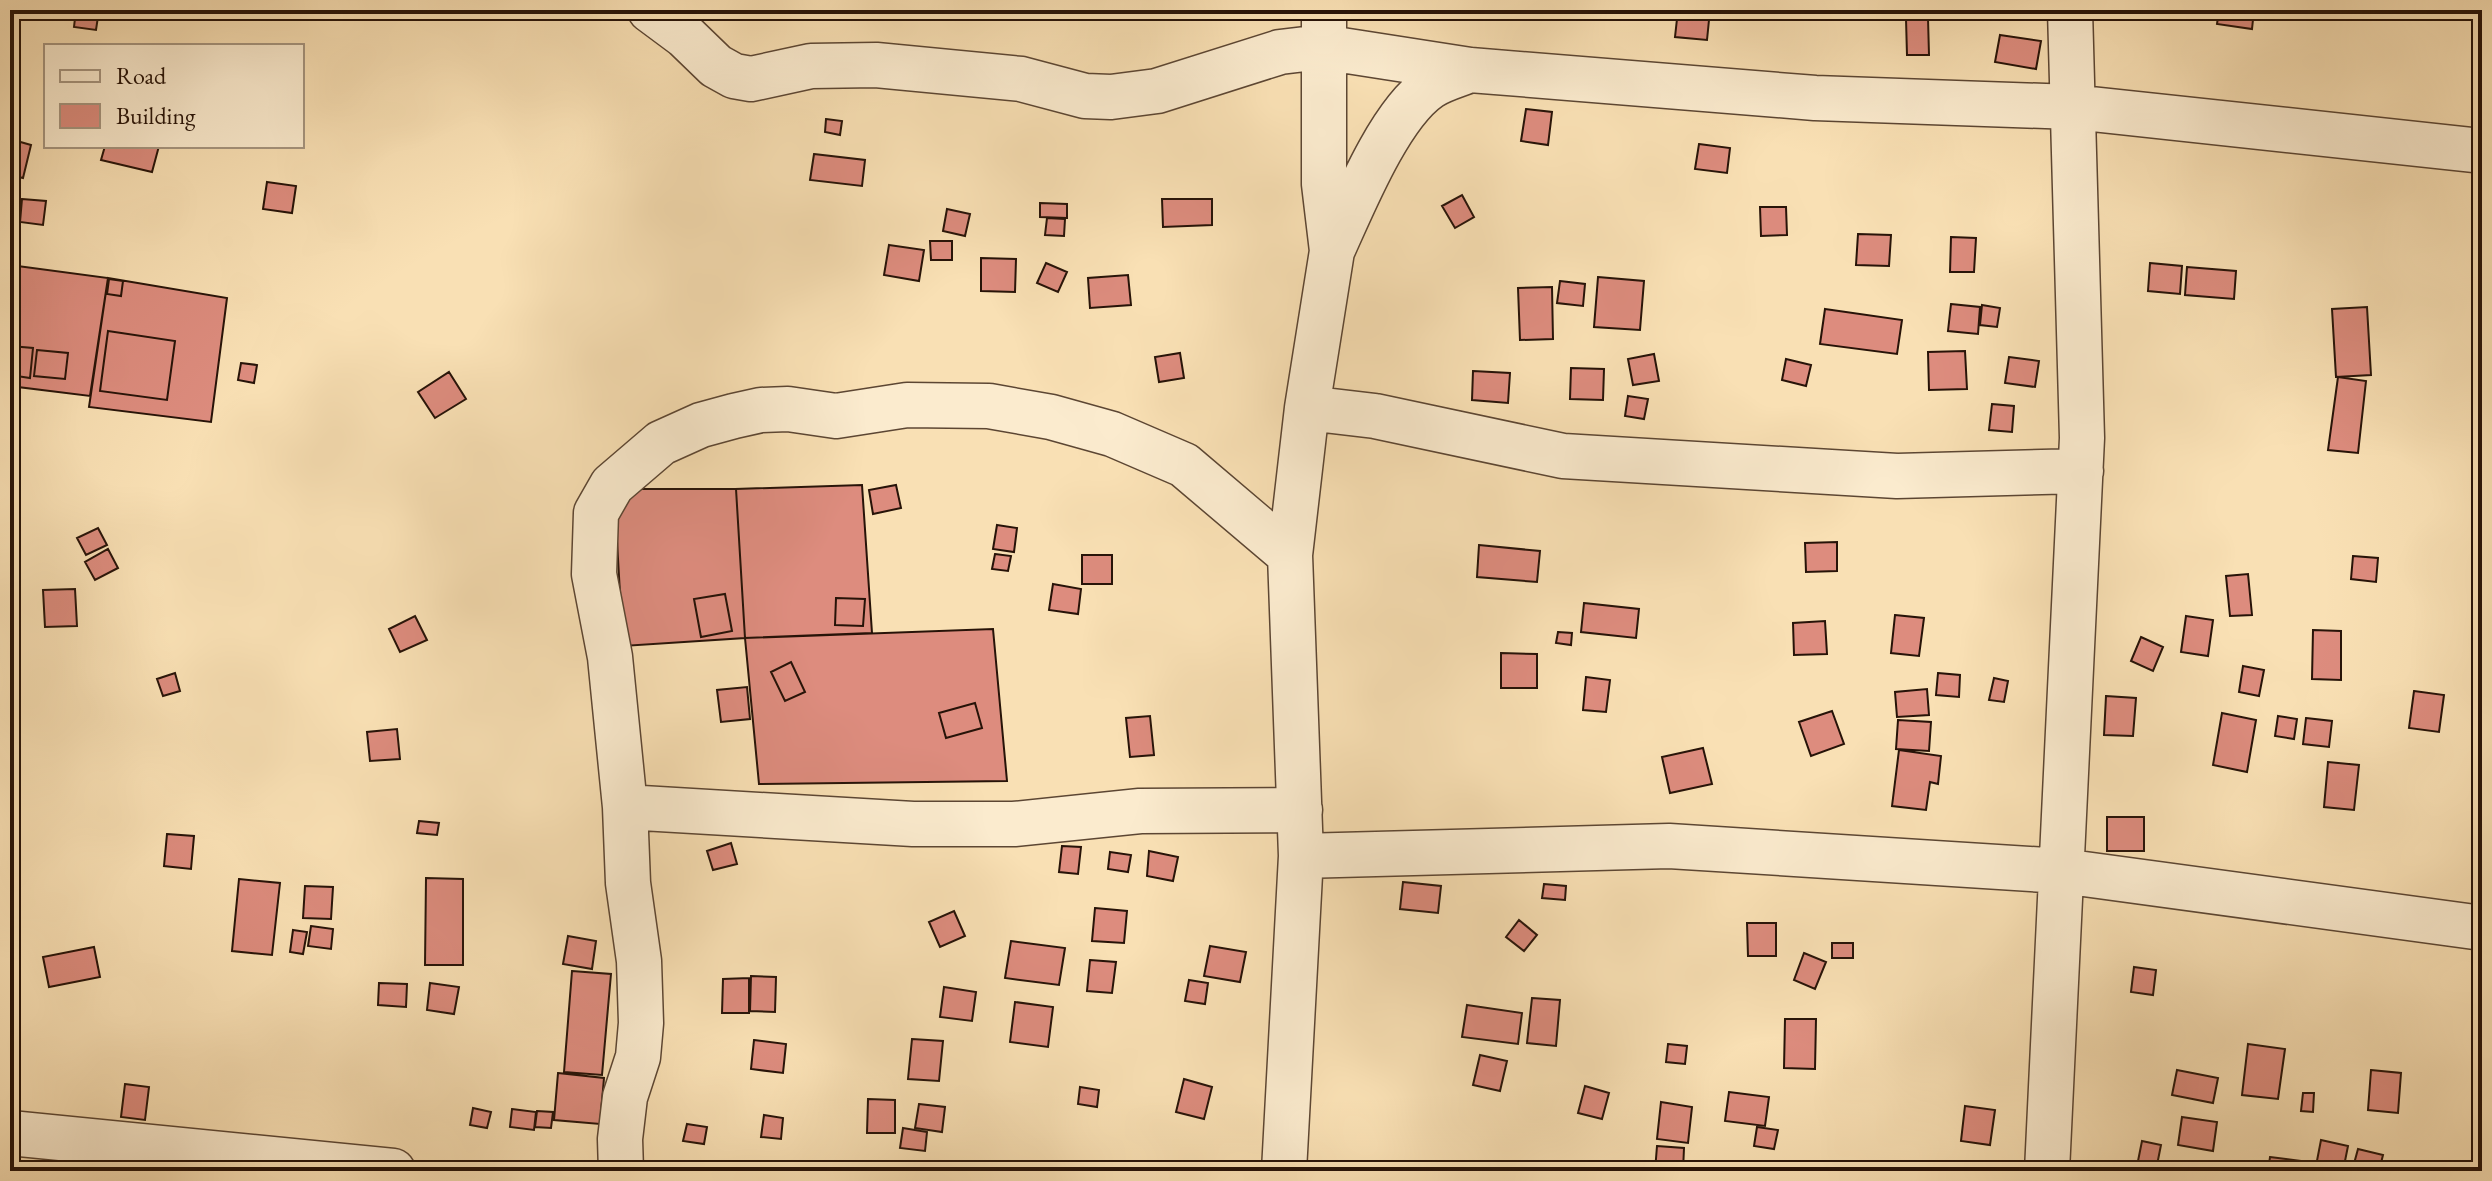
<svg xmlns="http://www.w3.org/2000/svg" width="2492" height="1181" font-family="'EB Garamond',serif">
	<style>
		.building { fill: #dd8c7e; stroke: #271308; stroke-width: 2 }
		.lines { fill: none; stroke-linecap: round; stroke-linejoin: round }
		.street-casing { stroke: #5c4633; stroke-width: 47 }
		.street { stroke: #fbebce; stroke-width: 44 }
	</style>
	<rect width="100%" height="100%" fill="#f9e0b4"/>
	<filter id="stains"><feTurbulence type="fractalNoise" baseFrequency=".0025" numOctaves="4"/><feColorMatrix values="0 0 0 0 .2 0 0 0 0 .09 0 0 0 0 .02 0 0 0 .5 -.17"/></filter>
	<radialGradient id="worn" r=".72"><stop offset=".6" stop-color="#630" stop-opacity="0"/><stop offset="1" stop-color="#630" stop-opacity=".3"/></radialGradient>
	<path class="building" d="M 76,10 L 99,10 L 96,30 L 74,27 Z
		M 1464,10 L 1484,10 L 1483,15 L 1464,13 Z
		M 1678,10 L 1710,10 L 1707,40 L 1675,37 Z
		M 2219,10 L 2254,10 L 2252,29 L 2217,24 Z
		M 2460,10 L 2482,10 L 2482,16 L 2459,15 Z
		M 1928,18 L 1929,55 L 1907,55 L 1906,19 Z
		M 2000,35 L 2041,41 L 2036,69 L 1995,62 Z
		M 1526,109 L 1552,112 L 1548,145 L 1521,141 Z
		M 826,119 L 842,121 L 840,135 L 825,132 Z
		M 10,139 L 31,145 L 23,178 L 10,175 Z
		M 1699,144 L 1730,148 L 1727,173 L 1695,169 Z
		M 105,146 L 159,146 L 152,172 L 101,160 Z
		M 814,154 L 865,160 L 862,186 L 810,180 Z
		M 267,182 L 296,186 L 292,213 L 263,209 Z
		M 1462,195 L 1474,217 L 1455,228 L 1442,206 Z
		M 22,199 L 46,201 L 43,225 L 20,222 Z
		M 1162,199 L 1212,199 L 1212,225 L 1163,227 Z
		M 1040,203 L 1067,204 L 1067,218 L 1040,217 Z
		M 1760,207 L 1786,207 L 1787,235 L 1761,236 Z
		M 947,209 L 970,214 L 965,236 L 943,231 Z
		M 1047,218 L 1065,219 L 1064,236 L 1045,235 Z
		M 1858,234 L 1891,235 L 1889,266 L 1856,265 Z
		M 1951,237 L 1976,238 L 1974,272 L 1950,272 Z
		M 930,241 L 952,241 L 952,260 L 931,260 Z
		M 889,245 L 924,250 L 919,281 L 884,275 Z
		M 981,258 L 1016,259 L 1015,292 L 981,291 Z
		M 1046,263 L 1067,272 L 1058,292 L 1037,283 Z
		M 2150,263 L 2182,266 L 2180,294 L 2148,291 Z
		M 10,265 L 108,278 L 90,396 L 10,386 Z
		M 2187,267 L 2236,271 L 2234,299 L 2185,295 Z
		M 1128,275 L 1131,305 L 1090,308 L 1088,278 Z
		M 1598,277 L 1644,281 L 1640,330 L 1594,327 Z
		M 108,278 L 227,298 L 211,422 L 89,407 Z
		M 109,279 L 123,281 L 121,296 L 107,294 Z
		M 1560,281 L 1585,284 L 1583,306 L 1557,303 Z
		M 1552,287 L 1553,339 L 1520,340 L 1518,288 Z
		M 1951,304 L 1980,307 L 1978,334 L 1948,331 Z
		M 1982,305 L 2000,308 L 1997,327 L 1980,325 Z
		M 2367,307 L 2371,375 L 2336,377 L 2332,309 Z
		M 1825,309 L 1902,320 L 1897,354 L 1820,344 Z
		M 108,331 L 175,341 L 167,400 L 100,391 Z
		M 10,346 L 33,348 L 30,378 L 10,375 Z
		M 37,350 L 68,353 L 65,379 L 34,376 Z
		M 1965,351 L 1967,389 L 1929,390 L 1928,352 Z
		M 1180,353 L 1184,378 L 1159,382 L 1155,357 Z
		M 1654,354 L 1659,381 L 1633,385 L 1628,359 Z
		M 2009,357 L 2039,361 L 2035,387 L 2005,383 Z
		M 1786,359 L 1811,365 L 1806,386 L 1782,380 Z
		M 241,363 L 257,365 L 254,383 L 238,380 Z
		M 1571,368 L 1604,369 L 1603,400 L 1570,399 Z
		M 1473,371 L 1510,373 L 1508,403 L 1472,400 Z
		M 449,372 L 466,399 L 435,418 L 418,392 Z
		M 2338,377 L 2366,381 L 2358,453 L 2328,450 Z
		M 1628,396 L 1648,399 L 1644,419 L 1625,416 Z
		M 1992,404 L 2014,406 L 2012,432 L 1989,430 Z
		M 862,485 L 872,633 L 745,638 L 736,489 Z
		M 896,485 L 901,508 L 873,514 L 869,490 Z
		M 614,489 L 736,489 L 745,638 L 623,646 Z
		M 997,525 L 1017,528 L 1014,552 L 993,549 Z
		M 98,528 L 107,545 L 86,555 L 77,538 Z
		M 1837,542 L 1837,571 L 1806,572 L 1805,543 Z
		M 1479,545 L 1540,551 L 1537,582 L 1477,577 Z
		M 108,549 L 118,568 L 95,580 L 85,562 Z
		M 995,554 L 1011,556 L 1008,571 L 992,569 Z
		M 1082,555 L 1112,555 L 1112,584 L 1082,584 Z
		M 2353,556 L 2378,558 L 2376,582 L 2351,579 Z
		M 2248,574 L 2252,615 L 2230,616 L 2226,576 Z
		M 1053,584 L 1081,589 L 1078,614 L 1049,610 Z
		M 75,589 L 77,626 L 45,627 L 43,590 Z
		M 725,594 L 732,631 L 701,637 L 694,599 Z
		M 836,598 L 865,599 L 863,626 L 835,625 Z
		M 1584,603 L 1639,609 L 1636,638 L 1581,632 Z
		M 1895,615 L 1924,618 L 1919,656 L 1891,653 Z
		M 415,616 L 427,640 L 400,652 L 389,629 Z
		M 2186,616 L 2213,620 L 2208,656 L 2181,652 Z
		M 1825,621 L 1827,654 L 1794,655 L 1793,623 Z
		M 993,629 L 1007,781 L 759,784 L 745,638 Z
		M 2313,630 L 2341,631 L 2341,680 L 2312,679 Z
		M 1558,632 L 1572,633 L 1571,645 L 1556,643 Z
		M 2141,637 L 2163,647 L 2153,671 L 2131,661 Z
		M 1501,653 L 1537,654 L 1537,688 L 1501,688 Z
		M 791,662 L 805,692 L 785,701 L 771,672 Z
		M 2243,666 L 2264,670 L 2259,696 L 2239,692 Z
		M 175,673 L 180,691 L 163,696 L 157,679 Z
		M 1938,673 L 1960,675 L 1959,697 L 1936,695 Z
		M 1586,677 L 1610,680 L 1606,712 L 1583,710 Z
		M 1994,678 L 2008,681 L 2004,702 L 1989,700 Z
		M 747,687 L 750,719 L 721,722 L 717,690 Z
		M 1927,689 L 1929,715 L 1897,717 L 1895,692 Z
		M 2414,691 L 2444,695 L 2439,732 L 2409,728 Z
		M 2106,696 L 2136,698 L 2133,736 L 2104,735 Z
		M 975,703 L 982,728 L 946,738 L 939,713 Z
		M 1832,711 L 1844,744 L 1811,756 L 1799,722 Z
		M 2222,713 L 2256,720 L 2247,772 L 2213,765 Z
		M 1150,716 L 1154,755 L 1130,757 L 1126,718 Z
		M 2278,716 L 2297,719 L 2294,739 L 2275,736 Z
		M 2306,718 L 2332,721 L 2329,747 L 2303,744 Z
		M 1898,720 L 1931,722 L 1929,751 L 1896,749 Z
		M 397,729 L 400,759 L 370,761 L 367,732 Z
		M 1703,748 L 1712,784 L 1670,793 L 1662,757 Z
		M 1899,750 L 1941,756 L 1938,784 L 1930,782 L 1926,810 L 1892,806 Z
		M 2328,762 L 2359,765 L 2354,810 L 2324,807 Z
		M 2107,817 L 2144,817 L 2144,851 L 2107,851 Z
		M 419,821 L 439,823 L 437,835 L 417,833 Z
		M 167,834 L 194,836 L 191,869 L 164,866 Z
		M 731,843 L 737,864 L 713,870 L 707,851 Z
		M 1062,846 L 1081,847 L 1078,874 L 1059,872 Z
		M 1149,851 L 1178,857 L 1173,881 L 1147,876 Z
		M 1110,852 L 1131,855 L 1128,872 L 1108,869 Z
		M 426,878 L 463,879 L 463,965 L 425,965 Z
		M 239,879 L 280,883 L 272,955 L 232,951 Z
		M 1403,882 L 1441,886 L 1438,913 L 1400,909 Z
		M 1544,884 L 1566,886 L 1565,900 L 1542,898 Z
		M 305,886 L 333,887 L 331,919 L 303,918 Z
		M 1095,908 L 1127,911 L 1124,943 L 1092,941 Z
		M 954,911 L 965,936 L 940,947 L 929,922 Z
		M 1519,920 L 1537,935 L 1524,951 L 1506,937 Z
		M 1747,923 L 1776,923 L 1776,956 L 1748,956 Z
		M 311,926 L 333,929 L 331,949 L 308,946 Z
		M 293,930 L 307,932 L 303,954 L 290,952 Z
		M 568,936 L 596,941 L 592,969 L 563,964 Z
		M 1011,941 L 1065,948 L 1059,985 L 1005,978 Z
		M 1832,943 L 1853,943 L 1853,958 L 1832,958 Z
		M 1210,946 L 1246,952 L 1240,982 L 1204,976 Z
		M 94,947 L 100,977 L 49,987 L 43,957 Z
		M 1804,953 L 1826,962 L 1815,989 L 1794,980 Z
		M 1090,960 L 1116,962 L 1112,993 L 1087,991 Z
		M 2134,967 L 2156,970 L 2153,995 L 2131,992 Z
		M 572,971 L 611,974 L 602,1075 L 564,1072 Z
		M 751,976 L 776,977 L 775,1012 L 750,1011 Z
		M 749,978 L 749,1013 L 722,1013 L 723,979 Z
		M 1189,980 L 1208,983 L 1205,1004 L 1185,1001 Z
		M 379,983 L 407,984 L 406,1007 L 378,1005 Z
		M 430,983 L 459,987 L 454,1014 L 427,1010 Z
		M 944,987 L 976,992 L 972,1021 L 940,1017 Z
		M 1532,998 L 1560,1000 L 1556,1046 L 1527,1043 Z
		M 1015,1002 L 1053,1007 L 1048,1047 L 1010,1042 Z
		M 1467,1005 L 1522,1013 L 1518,1044 L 1462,1037 Z
		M 1785,1019 L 1816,1019 L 1815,1069 L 1784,1068 Z
		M 912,1039 L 943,1041 L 939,1081 L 908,1079 Z
		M 754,1040 L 786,1044 L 783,1073 L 751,1069 Z
		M 1668,1044 L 1687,1046 L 1685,1064 L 1666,1062 Z
		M 2248,1044 L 2285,1049 L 2278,1099 L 2242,1095 Z
		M 1480,1055 L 1507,1061 L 1500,1091 L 1473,1085 Z
		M 2177,1070 L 2218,1078 L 2213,1103 L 2172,1095 Z
		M 2371,1070 L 2401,1073 L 2398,1113 L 2368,1110 Z
		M 558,1073 L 604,1078 L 600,1124 L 554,1120 Z
		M 1184,1079 L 1212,1087 L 1204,1119 L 1176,1112 Z
		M 125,1084 L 149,1087 L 145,1120 L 121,1117 Z
		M 1585,1086 L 1609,1093 L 1602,1119 L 1578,1113 Z
		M 1080,1087 L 1099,1090 L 1097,1107 L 1078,1104 Z
		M 1729,1092 L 1769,1097 L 1765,1126 L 1725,1121 Z
		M 2303,1093 L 2314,1093 L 2313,1112 L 2301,1111 Z
		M 868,1099 L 895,1100 L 895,1133 L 867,1133 Z
		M 1661,1102 L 1692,1107 L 1688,1143 L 1657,1139 Z
		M 919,1104 L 945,1107 L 942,1132 L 915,1128 Z
		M 1965,1106 L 1995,1110 L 1990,1145 L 1961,1141 Z
		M 473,1108 L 491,1112 L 487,1128 L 470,1125 Z
		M 512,1109 L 536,1112 L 534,1130 L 510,1127 Z
		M 537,1111 L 553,1112 L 551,1128 L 535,1127 Z
		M 764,1115 L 783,1118 L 781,1139 L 761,1137 Z
		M 2182,1117 L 2217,1122 L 2213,1151 L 2178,1145 Z
		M 687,1124 L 707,1127 L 704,1144 L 683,1141 Z
		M 1757,1127 L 1778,1130 L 1774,1149 L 1754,1146 Z
		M 903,1128 L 927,1132 L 925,1151 L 900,1148 Z
		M 2321,1140 L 2348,1146 L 2343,1171 L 2315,1171 Z
		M 2142,1141 L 2161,1145 L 2157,1165 L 2138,1161 Z
		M 1657,1146 L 1684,1148 L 1683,1171 L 1655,1171 Z
		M 2358,1149 L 2383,1155 L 2379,1171 L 2352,1171 Z
		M 2270,1157 L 2302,1161 L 2300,1171 L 2268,1171 Z"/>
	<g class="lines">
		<defs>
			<path id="street" d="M 650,10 L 685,36 L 716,66 L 734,76 L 751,79 L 811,66 L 876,65 L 1021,79 L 1085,96 L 1111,97 L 1157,91 L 1280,52 L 1322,47 L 1470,70 L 1815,98 L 2073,107 L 2482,151
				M 1332,251 C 1353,205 1389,115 1430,87 C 1442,79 1458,75 1470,70
				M 1307,408 L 1375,416 L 1563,456 L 1897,476 L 2081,471
				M 625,807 L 913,824 L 1014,824 L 1140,811 L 1300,810
				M 1301,856 L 1669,846 L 2062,871 L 2482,928
				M 10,1133 L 393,1171
				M 621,1171 L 620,1139 L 625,1097 L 638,1057 L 641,1023 L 639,961 L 628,883 L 625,807 L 610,657 L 594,574 L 596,513 L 612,485 L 661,443 L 701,425 L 734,416 L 761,410 L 788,409 L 836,416 L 907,405 L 989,406 L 1051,417 L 1112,434 L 1184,465 L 1290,555
				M 1284,1171 L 1301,856 L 1290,555 L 1307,408 L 1332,251 L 1324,184 L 1324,10
				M 2047,1171 L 2082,438 L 2070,10"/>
		</defs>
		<use href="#street" class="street-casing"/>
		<use href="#street" class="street"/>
	</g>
	<rect width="2492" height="1181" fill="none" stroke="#f9e0b4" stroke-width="40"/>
	<rect x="12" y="12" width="2468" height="1157" fill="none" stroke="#271308" stroke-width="4"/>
	<rect x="20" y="20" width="2452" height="1141" fill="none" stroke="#271308" stroke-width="2"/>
	<rect x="44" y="44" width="260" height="104" fill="#fbebce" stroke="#a6957f" stroke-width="2"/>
	<rect x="60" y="70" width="40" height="12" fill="#fbebce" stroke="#a6957f" stroke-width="2"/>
	<text x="116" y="84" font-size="24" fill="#271308">Road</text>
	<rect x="60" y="104" width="40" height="24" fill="#dd8c7e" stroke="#a6957f" stroke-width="2"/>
	<text x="116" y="124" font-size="24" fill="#271308">Building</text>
	<rect width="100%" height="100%" filter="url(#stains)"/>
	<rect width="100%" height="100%" fill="url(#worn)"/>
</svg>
